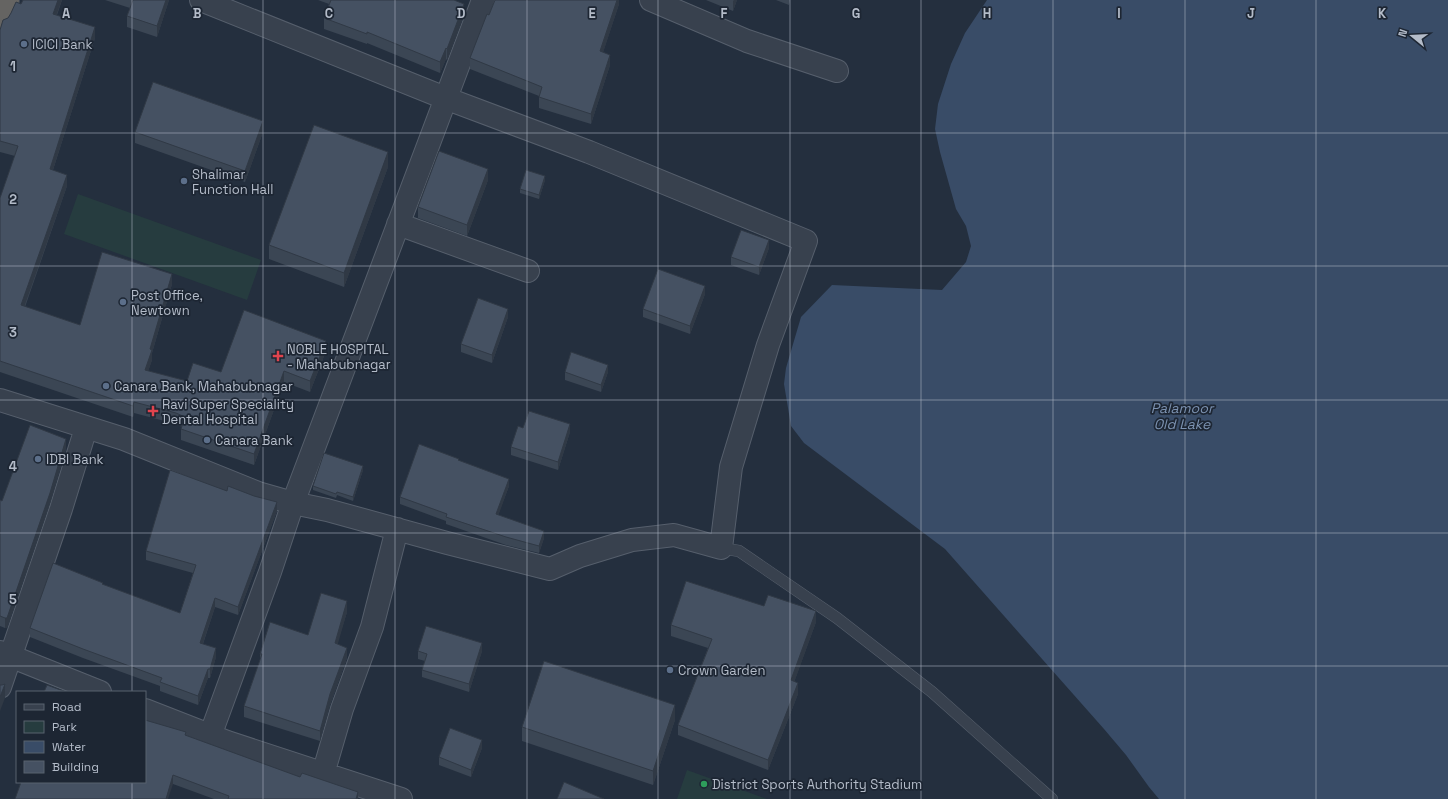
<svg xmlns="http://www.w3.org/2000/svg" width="1448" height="799" font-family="'Space Grotesk',sans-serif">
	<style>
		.green { fill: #263c3f }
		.water { fill: #394c67 }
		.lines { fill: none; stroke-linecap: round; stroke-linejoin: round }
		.service-casing { stroke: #565f6c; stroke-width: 12 }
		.minor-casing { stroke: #565f6c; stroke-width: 24 }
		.trunk-casing { stroke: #434c59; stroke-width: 24 }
		.service { stroke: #38414e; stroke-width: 11 }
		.minor { stroke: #38414e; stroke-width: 22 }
		.trunk { stroke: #656462; stroke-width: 22 }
		.wall { fill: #3b4654 }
		.shaded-wall { fill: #303945 }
		.building { fill: #455162; stroke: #303945 }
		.grid { fill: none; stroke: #b4bcc9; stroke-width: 1; stroke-opacity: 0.55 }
		.service-dot { fill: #5c6f8a; stroke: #1d2633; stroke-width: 1.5 }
		.health-dot { fill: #e0444e; stroke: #1d2633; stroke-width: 1.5 }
		.leisure-dot { fill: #2e9e5b; stroke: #1d2633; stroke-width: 1.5 }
		.labels { text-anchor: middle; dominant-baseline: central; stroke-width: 3.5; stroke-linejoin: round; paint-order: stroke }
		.poi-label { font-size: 13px; fill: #b4bcc9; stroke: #1d2633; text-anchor: start }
		.water-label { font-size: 14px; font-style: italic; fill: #7c92b1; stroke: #1d2633 }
		.grid-label { font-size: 13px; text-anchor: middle; font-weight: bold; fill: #b4bcc9; stroke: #1d2633; stroke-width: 3.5; stroke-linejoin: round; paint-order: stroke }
	</style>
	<rect width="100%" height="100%" fill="#242f3e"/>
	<path class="green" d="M 78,194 L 261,260 L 247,300 L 64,234 Z
		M 687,770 L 767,799 L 677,799 Z"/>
	<path class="water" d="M 987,0 L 1448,0 L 1448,799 L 1159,799 L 1149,787 L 1126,755 L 1104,729 L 945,549 L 804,443 L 791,426 L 784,384 L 786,368 L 801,317 L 832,285 L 942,290 L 966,262 L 971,246 L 966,226 L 956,209 L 940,152 L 935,129 L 938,104 L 951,64 L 965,33 Z"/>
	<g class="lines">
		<defs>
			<path id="service" d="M 721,548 L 739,551 L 837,618 L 932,692 L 1052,799"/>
			<path id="minor" d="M 651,0 L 747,41 L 837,71
				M 398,224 L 528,271
				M 0,400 L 124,439 L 258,493 L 293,503 L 327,510 L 447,543 L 550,569 L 580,556 L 632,540 L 674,535 L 721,548 L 731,467 L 768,345 L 806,241 L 589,152 L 445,98 L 201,0
				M 0,652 L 100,692
				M 0,687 L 61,509 L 86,428
				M 145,710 L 227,742 L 401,799
				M 210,736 L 270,572 L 293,503 L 483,0
				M 323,774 L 342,709 L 372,627 L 397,529"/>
			<path id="trunk" d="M 0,19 L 8,0"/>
		</defs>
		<use href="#service" class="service-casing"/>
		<use href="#minor" class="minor-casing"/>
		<use href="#trunk" class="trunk-casing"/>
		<use href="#service" class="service"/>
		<use href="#minor" class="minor"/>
		<use href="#trunk" class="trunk"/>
	</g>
	<path class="wall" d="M 23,0 L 62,0 L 57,15 L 95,38 L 53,170 L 67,186 L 25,307 L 80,325 L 172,284 L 152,353 L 152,360 L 148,371 L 187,381 L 221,372 L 326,351 L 310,392 L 284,382 L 254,465 L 181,440 L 181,429 L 182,427 L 176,424 L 134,413 L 133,417 L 0,372 L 0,198 L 15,156 L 0,152 L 0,30 L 8,18 L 21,4 Z
		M 105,0 L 169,0 L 157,37 L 127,27 L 127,16 L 130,8 Z
		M 318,0 L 454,0 L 464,15 L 447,60 L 446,59 L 440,73 L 367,43 L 367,44 L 324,29 L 324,18 L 329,4 Z
		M 619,0 L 619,4 L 603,52 L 610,65 L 591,124 L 539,108 L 539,96 L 470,69 L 470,58 L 489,15 Z
		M 706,0 L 737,0 L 733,11 Z
		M 776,0 L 790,0 L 789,5 Z
		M 135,132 L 263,132 L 245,182 L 135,143 Z
		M 388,167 L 344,287 L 269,259 L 269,245 Z
		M 488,180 L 467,236 L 418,218 L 418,207 Z
		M 545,180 L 539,199 L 520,193 L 520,189 Z
		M 769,248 L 759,275 L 731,265 L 731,257 Z
		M 705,294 L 690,334 L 643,317 L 643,309 Z
		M 508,317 L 492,363 L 461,352 L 461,344 Z
		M 565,372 L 608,372 L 601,392 L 565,380 Z
		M 523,428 L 570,432 L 558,470 L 511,455 L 511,447 Z
		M 66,449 L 50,503 L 7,628 L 5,628 L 0,626 L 0,500 L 2,501 Z
		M 459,461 L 509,486 L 498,515 L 544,538 L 539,553 L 506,545 L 446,524 L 446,521 L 400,504 L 400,497 Z
		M 363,470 L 353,501 L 337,495 L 336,498 L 313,490 L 313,486 Z
		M 277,511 L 238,615 L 215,607 L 203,644 L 216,657 L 210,678 L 208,678 L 198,705 L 160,691 L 160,686 L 83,658 L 30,637 L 30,628 L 103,585 L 180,613 L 193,573 L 146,560 L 146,551 Z
		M 764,606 L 816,622 L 794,682 L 798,694 L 768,770 L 678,735 L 678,725 L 708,648 L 671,636 L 671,625 Z
		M 347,612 L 337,644 L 347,658 L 330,705 L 320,741 L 244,717 L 244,706 L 260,660 L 260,654 L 308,635 Z
		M 418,651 L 482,651 L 469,692 L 422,677 L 422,670 L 425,661 L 418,659 Z
		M 675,720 L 653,785 L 522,741 L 522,727 Z
		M 186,735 L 358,799 L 214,799 L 173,784 L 21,782 Z
		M 482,748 L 471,777 L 439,765 L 439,757 Z"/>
	<path class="shaded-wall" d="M 58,0 L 62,0 L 53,24 L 53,14 Z
		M 166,0 L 169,0 L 157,37 L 157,26 Z
		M 617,0 L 619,0 L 619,4 L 600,62 L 600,51 Z
		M 734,0 L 737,0 L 733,11 L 733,1 Z
		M 464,4 L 464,15 L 447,60 L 447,49 Z
		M 95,27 L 95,38 L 50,179 L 50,169 Z
		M 446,48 L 446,59 L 440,73 L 440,62 Z
		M 610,55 L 610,65 L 591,124 L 591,114 Z
		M 263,121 L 263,132 L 245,182 L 245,171 Z
		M 388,152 L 388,167 L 344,287 L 344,273 Z
		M 488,169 L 488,180 L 467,236 L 467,225 Z
		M 67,175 L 67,186 L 21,316 L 21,305 Z
		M 545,176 L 545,180 L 539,199 L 539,195 Z
		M 769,240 L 769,248 L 759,275 L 759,267 Z
		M 172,274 L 172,284 L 152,353 L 152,360 L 145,381 L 145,370 L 150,349 Z
		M 705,286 L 705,294 L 690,334 L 690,326 Z
		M 508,309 L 508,317 L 492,363 L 492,355 Z
		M 326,341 L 326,351 L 310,392 L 310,381 Z
		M 608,365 L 608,372 L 601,392 L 601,385 Z
		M 284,371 L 284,382 L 254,465 L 254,454 Z
		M 134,402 L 134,413 L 133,417 L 133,406 Z
		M 570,424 L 570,432 L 558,470 L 558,462 Z
		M 66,439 L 66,449 L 50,503 L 7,628 L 5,628 L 5,618 Z
		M 363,466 L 363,470 L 353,501 L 353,497 Z
		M 509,479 L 509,486 L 496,522 L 496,514 Z
		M 277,502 L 277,511 L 238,615 L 238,607 Z
		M 544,531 L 544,538 L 539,553 L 539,546 Z
		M 215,598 L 215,607 L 200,652 L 200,643 Z
		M 347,601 L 347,612 L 335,654 L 335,643 Z
		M 816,611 L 816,622 L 791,691 L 791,680 Z
		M 482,643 L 482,651 L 469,692 L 469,684 Z
		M 216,648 L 216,657 L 210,678 L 210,669 Z
		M 347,648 L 347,658 L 330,705 L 320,741 L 320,731 L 330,694 Z
		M 208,669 L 208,678 L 198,705 L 198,696 Z
		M 798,683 L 798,694 L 768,770 L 768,760 Z
		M 5,684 L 5,698 L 0,711 L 0,697 Z
		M 675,705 L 675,720 L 653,785 L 653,771 Z
		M 482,740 L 482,748 L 471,777 L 471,770 Z
		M 173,775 L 173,784 L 168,799 L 166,799 Z
		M 358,792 L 358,799 L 356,799 Z"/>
	<path class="building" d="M 23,0 L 58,0 L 53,14 L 95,27 L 50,169 L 67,175 L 21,305 L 80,325 L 102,252 L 172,274 L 150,349 L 152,350 L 145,370 L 187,381 L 193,363 L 221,372 L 244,310 L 326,341 L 310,381 L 284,371 L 254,454 L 181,429 L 185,417 L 176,413 L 134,402 L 133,406 L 0,361 L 0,198 L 18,146 L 0,141 L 0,30 L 3,20 L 8,18 L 11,13 L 16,2 L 21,4 Z
		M 133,0 L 166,0 L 157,26 L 127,16 Z
		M 331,0 L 454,0 L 464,4 L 447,49 L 446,48 L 440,62 L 367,32 L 367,34 L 324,18 Z
		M 495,0 L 617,0 L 600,51 L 610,55 L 591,114 L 539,97 L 542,87 L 470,58 L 487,14 L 489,15 Z
		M 153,82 L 263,121 L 245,171 L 135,132 Z
		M 314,125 L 388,152 L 344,273 L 269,245 Z
		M 439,151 L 488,169 L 467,225 L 418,207 Z
		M 526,170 L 545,176 L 539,195 L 520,189 Z
		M 741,230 L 769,240 L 759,267 L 731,257 Z
		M 658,269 L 705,286 L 690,326 L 643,309 Z
		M 478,298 L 508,309 L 492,355 L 461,344 Z
		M 571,352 L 608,365 L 601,385 L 565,372 Z
		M 529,411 L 570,424 L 558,462 L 511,447 L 518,426 L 523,428 Z
		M 30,425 L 66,439 L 50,493 L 7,618 L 5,618 L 0,616 L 0,500 L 2,501 Z
		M 419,444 L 459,459 L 458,460 L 509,479 L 496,514 L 544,531 L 539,546 L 506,537 L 446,517 L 447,514 L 400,497 Z
		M 324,453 L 363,466 L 353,497 L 337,492 L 336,494 L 313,486 Z
		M 170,470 L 227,491 L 228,486 L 254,496 L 277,502 L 238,607 L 215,598 L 200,643 L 216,648 L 210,669 L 208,669 L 198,696 L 160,682 L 162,678 L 83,649 L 30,628 L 53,563 L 103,583 L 102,584 L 180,613 L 196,565 L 146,551 Z
		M 686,581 L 764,606 L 768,595 L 816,611 L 791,680 L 798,683 L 768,760 L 678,725 L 712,639 L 671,625 Z
		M 321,593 L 347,601 L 335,643 L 347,648 L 330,694 L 320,731 L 244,706 L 262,654 L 260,654 L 270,622 L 308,635 Z
		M 426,626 L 482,643 L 469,684 L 422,670 L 427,654 L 418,651 Z
		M 544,661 L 675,705 L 653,771 L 522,727 Z
		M 5,684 L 0,697 L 0,685 L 2,685 Z
		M 47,685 L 66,692 L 44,692 Z
		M 145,720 L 186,732 L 185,735 L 300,777 L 302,773 L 358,792 L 356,799 L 228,799 L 229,796 L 173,775 L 166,799 L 15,799 L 21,782 L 145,782 Z
		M 450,728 L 482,740 L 471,770 L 439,757 Z
		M 564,782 L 604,799 L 557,799 Z"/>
	<path class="grid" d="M 132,0 L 132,692M 263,0 L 263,799M 395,0 L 395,799M 527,0 L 527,799M 658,0 L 658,799M 790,0 L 790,799M 921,0 L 921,799M 1053,0 L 1053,799M 1185,0 L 1185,799M 1316,0 L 1316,799M 0,133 L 1448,133M 0,266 L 1448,266M 0,400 L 1448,400M 0,533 L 1448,533M 0,666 L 1448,666M 132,782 L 132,799"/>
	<g class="service-dot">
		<circle cx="24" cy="44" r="4"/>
		<circle cx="184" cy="181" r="4"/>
		<circle cx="123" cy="302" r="4"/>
		<circle cx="106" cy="386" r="4"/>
		<circle cx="207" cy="440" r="4"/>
		<circle cx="38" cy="459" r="4"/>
		<circle cx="670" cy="670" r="4"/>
	</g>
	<g class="health-dot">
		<path d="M276 350h4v4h4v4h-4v4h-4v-4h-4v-4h4z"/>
		<path d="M151 405h4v4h4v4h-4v4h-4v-4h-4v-4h4z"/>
	</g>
	<circle class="leisure-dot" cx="704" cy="784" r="4"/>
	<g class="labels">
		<g class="poi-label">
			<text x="32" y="44">ICICI Bank</text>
			<text x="192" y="174">Shalimar<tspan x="192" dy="15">Function Hall</tspan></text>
			<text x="131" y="295">Post Office,<tspan x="131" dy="15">Newtown</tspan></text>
			<text x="287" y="349">NOBLE HOSPITAL<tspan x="287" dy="15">- Mahabubnagar</tspan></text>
			<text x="114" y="386">Canara Bank, Mahabubnagar</text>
			<text x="162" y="404">Ravi Super Speciality<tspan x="162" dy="15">Dental Hospital</tspan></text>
			<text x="215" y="440">Canara Bank</text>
			<text x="46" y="459">IDBI Bank</text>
			<text x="678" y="670">Crown Garden</text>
			<text x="712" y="784">District Sports Authority Stadium</text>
		</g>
		<g class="water-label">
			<text x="1182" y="408">Palamoor<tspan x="1182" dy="16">Old Lake</tspan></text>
		</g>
	</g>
	<g class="grid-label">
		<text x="66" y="18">A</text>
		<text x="197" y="18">B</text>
		<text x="329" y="18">C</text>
		<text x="461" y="18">D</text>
		<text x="592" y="18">E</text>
		<text x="724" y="18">F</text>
		<text x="856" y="18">G</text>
		<text x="987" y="18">H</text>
		<text x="1119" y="18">I</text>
		<text x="1251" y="18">J</text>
		<text x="1382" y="18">K</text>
		<text x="13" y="71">1</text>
		<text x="13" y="204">2</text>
		<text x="13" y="337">3</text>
		<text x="13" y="471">4</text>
		<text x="13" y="604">5</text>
	</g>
	<rect x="16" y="691" width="130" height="92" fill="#1d2633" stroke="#59626f"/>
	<rect x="24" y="704" width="20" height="6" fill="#38414e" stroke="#59626f"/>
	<text x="52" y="711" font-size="12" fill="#b4bcc9">Road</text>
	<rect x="24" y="721" width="20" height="12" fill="#263c3f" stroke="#59626f"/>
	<text x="52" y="731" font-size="12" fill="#b4bcc9">Park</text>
	<rect x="24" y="741" width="20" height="12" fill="#394c67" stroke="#59626f"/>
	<text x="52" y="751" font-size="12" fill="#b4bcc9">Water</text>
	<rect x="24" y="761" width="20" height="12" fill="#455162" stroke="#59626f"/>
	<text x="52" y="771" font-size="12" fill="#b4bcc9">Building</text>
	<g transform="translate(1412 36) rotate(288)" stroke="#1d2633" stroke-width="3" paint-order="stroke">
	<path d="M0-3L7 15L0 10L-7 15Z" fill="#b4bcc9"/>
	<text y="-6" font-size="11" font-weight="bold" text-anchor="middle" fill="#b4bcc9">N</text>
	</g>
</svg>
